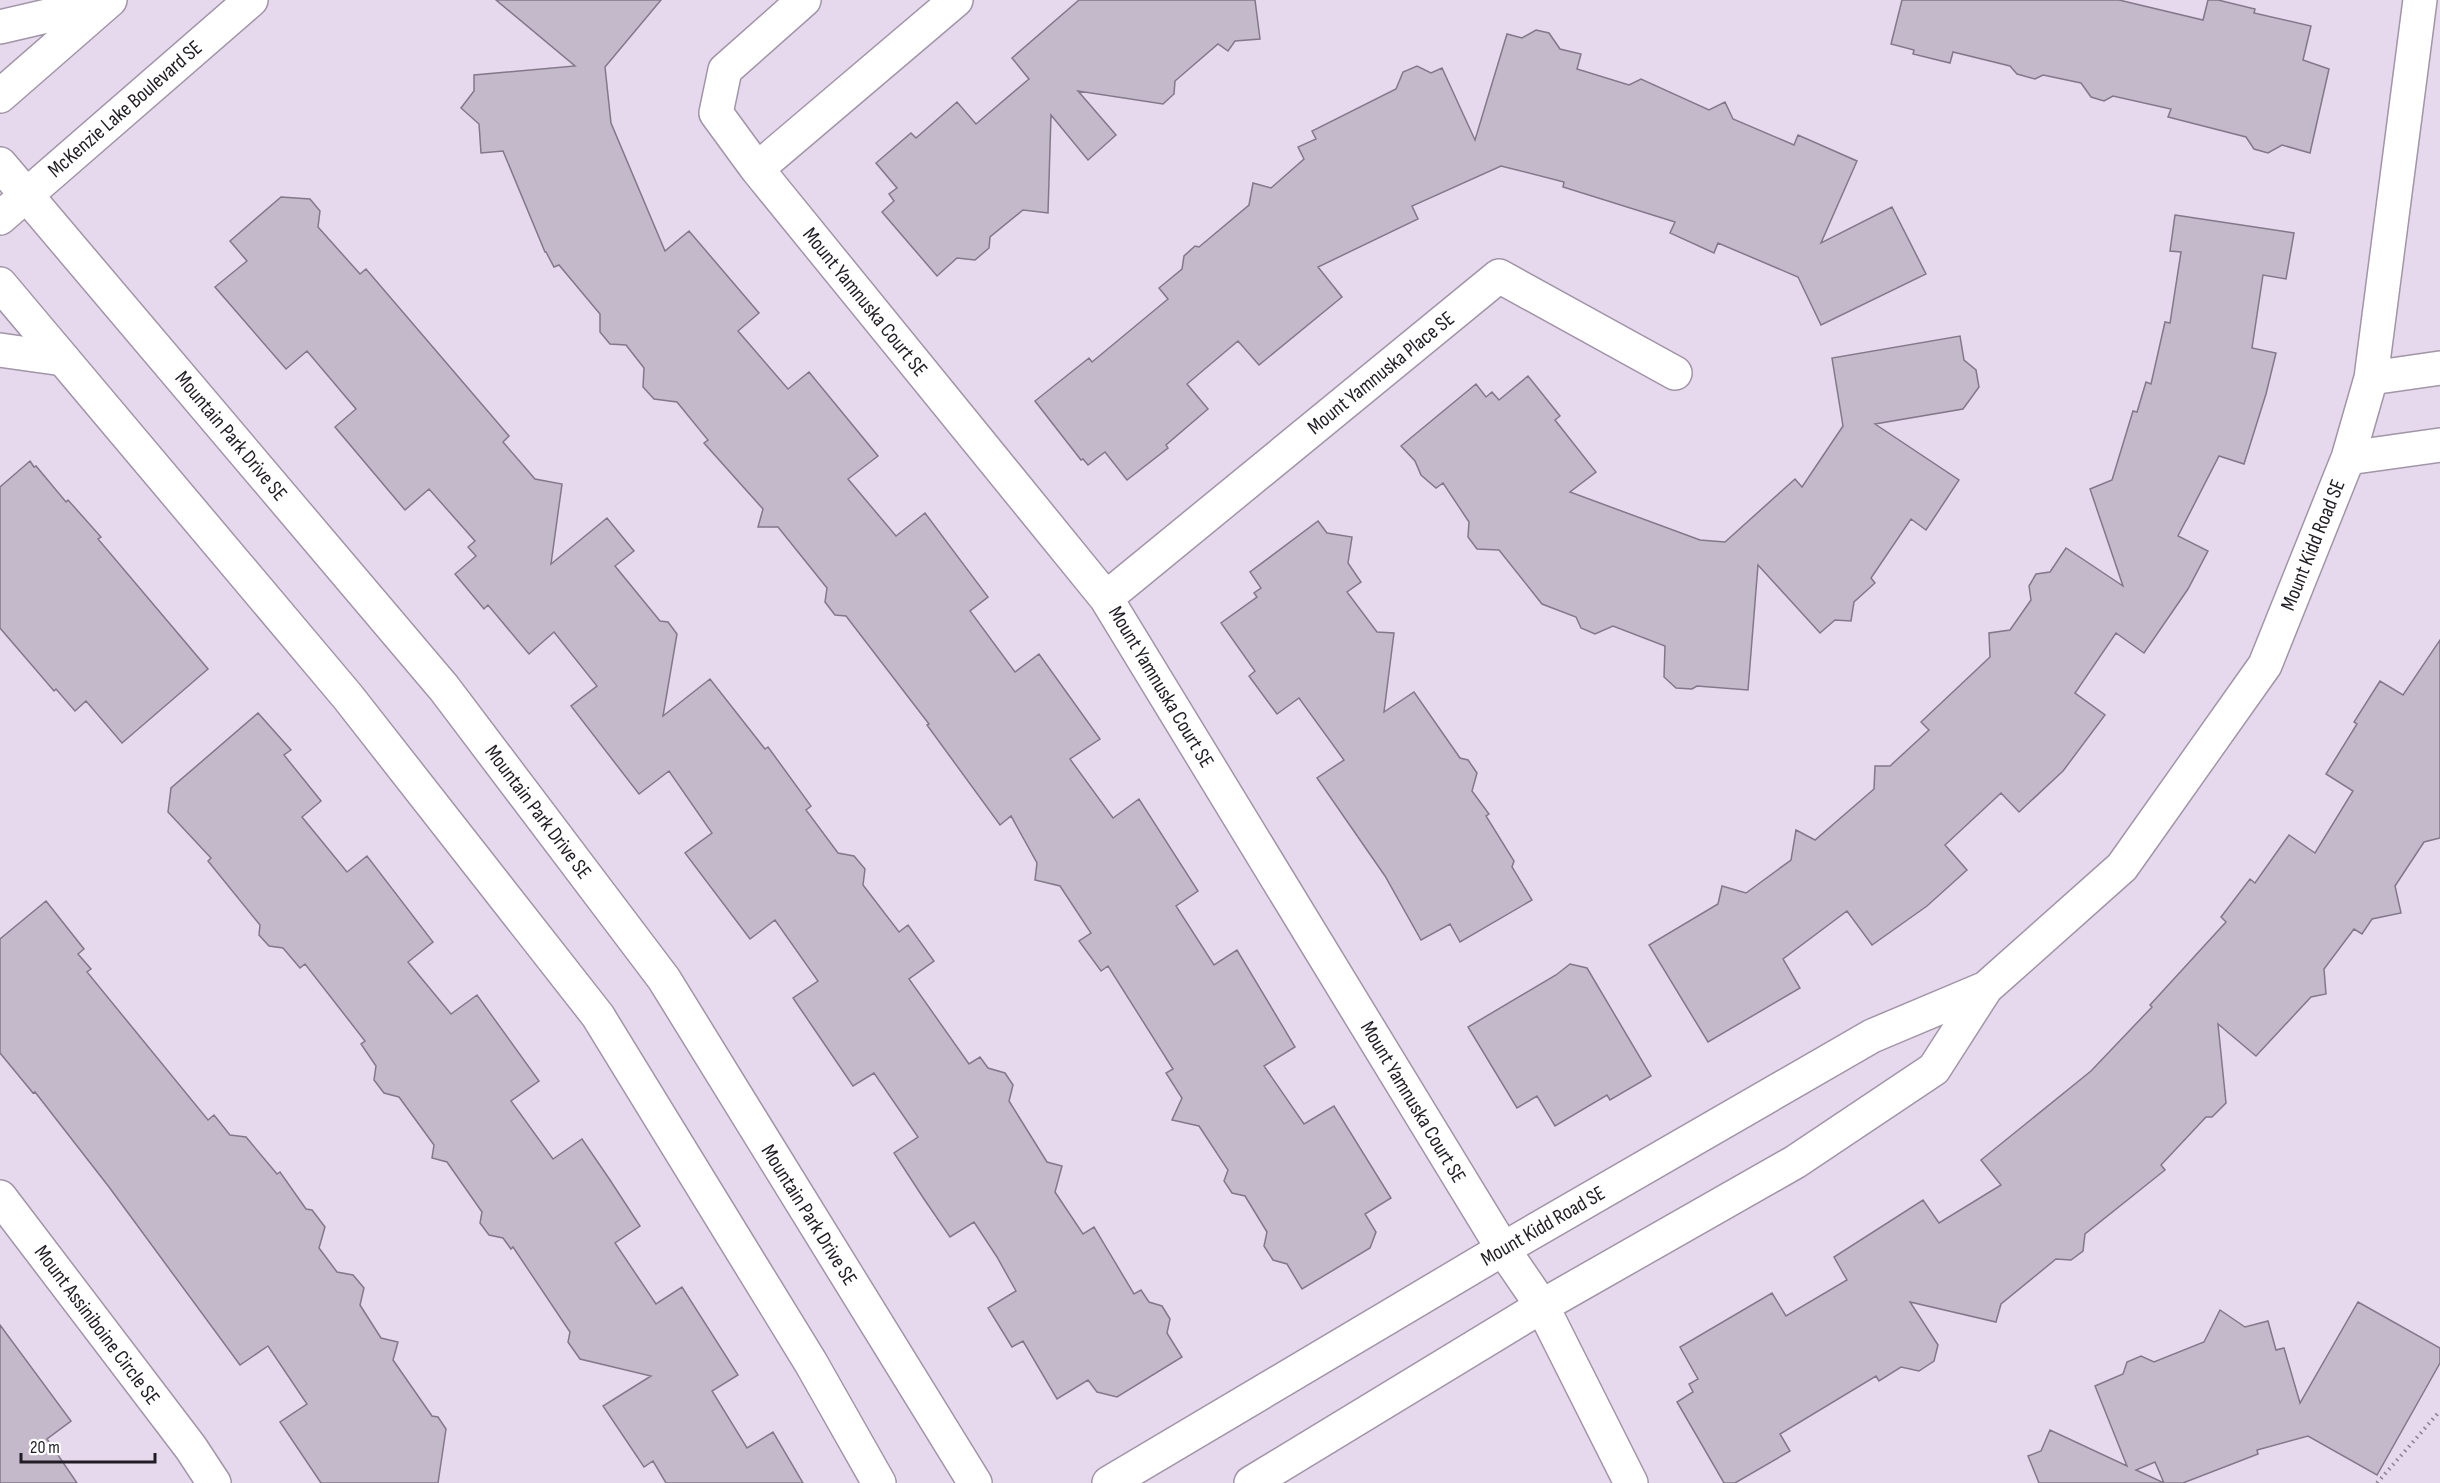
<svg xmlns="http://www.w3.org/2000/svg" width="2440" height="1483" font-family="'Sofia Sans Condensed',sans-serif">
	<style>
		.building { fill: #c4b8cb; stroke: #83788a; stroke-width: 1.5 }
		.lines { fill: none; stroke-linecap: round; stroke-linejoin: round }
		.minor-casing { stroke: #a195a8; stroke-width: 36 }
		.tertiary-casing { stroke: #a195a8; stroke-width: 36 }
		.secondary-casing { stroke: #a195a8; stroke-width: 36 }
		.path { stroke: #8b8290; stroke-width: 4; stroke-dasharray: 1.5 4.5; stroke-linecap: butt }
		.minor { stroke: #fff; stroke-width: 33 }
		.tertiary { stroke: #fff; stroke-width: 33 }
		.secondary { stroke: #fff; stroke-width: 33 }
		.labels { text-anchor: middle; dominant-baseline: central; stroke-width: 6; stroke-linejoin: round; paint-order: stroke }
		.street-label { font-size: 21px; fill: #211d24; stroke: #fff }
	</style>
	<rect width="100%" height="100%" fill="#e6d9ed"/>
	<path class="building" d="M 496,0 L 661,0 L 605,67 L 611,123 L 665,251 L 689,231 L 759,313 L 738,331 L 788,389 L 809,372 L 878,456 L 848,479 L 896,536 L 925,513 L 988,597 L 970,611 L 1015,672 L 1039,654 L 1067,693 L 1100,739 L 1070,759 L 1113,818 L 1139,799 L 1198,891 L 1176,906 L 1214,965 L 1237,950 L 1295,1047 L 1264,1066 L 1304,1124 L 1334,1106 L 1391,1198 L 1365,1214 L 1376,1232 L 1370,1248 L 1302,1289 L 1287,1264 L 1273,1260 L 1264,1246 L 1267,1232 L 1245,1196 L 1232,1193 L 1224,1181 L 1228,1170 L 1199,1126 L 1172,1120 L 1182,1098 L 1166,1073 L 1173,1069 L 1108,966 L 1101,971 L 1079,941 L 1091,933 L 1060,886 L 1035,880 L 1037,863 L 1011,816 L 1000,825 L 927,725 L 929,724 L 846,616 L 835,615 L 825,602 L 827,588 L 778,527 L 758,527 L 763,509 L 704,443 L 708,440 L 677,402 L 654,399 L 643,387 L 644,368 L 626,345 L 610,344 L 600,332 L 600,314 L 559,265 L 554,267 L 546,252 L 545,252 L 503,151 L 481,153 L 479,124 L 461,108 L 474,91 L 474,75 L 575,66 Z
		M 1079,0 L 1255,0 L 1260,39 L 1235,41 L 1228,51 L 1218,44 L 1175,81 L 1174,94 L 1163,104 L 1078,91 L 1116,135 L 1088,160 L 1051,115 L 1048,213 L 1023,210 L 990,237 L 989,248 L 975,260 L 957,258 L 937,276 L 882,212 L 894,201 L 889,194 L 897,188 L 876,163 L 911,133 L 916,138 L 957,102 L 976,124 L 1029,79 L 1012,58 Z
		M 1902,0 L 2119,0 L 2203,20 L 2208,0 L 2218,0 L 2255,9 L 2254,13 L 2311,26 L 2303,60 L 2329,69 L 2310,153 L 2282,145 L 2268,153 L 2254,149 L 2246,137 L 2168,117 L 2171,109 L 2113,96 L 2104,101 L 2091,97 L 2081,83 L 2043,75 L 2035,79 L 2017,74 L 2010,66 L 1953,52 L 1950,63 L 1913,54 L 1914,50 L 1891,44 Z
		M 1536,30 L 1549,33 L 1560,49 L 1581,54 L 1577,69 L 1629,85 L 1641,79 L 1709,110 L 1725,102 L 1733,119 L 1794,145 L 1798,135 L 1857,161 L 1821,243 L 1892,207 L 1926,274 L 1821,325 L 1798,277 L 1718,243 L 1714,253 L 1670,233 L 1675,222 L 1563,187 L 1564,182 L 1501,166 L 1412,206 L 1418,219 L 1318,267 L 1342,297 L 1259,365 L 1238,341 L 1187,384 L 1208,409 L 1166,445 L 1168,448 L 1127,480 L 1105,452 L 1088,465 L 1083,459 L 1081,460 L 1035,401 L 1089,358 L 1092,362 L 1168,299 L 1159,288 L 1182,269 L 1184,256 L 1195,246 L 1199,247 L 1249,205 L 1253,183 L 1271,188 L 1304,159 L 1298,147 L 1316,139 L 1312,131 L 1396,89 L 1403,72 L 1417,66 L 1431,73 L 1442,68 L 1475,140 L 1507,34 L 1522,38 Z
		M 281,197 L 310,199 L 320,211 L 318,227 L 360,274 L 366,269 L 509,436 L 503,442 L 535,479 L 562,484 L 551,564 L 607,518 L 634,551 L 615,566 L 660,621 L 668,622 L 677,634 L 663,716 L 710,679 L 765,749 L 768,747 L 811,806 L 806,810 L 838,853 L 854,856 L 865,869 L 863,885 L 899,932 L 908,925 L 934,961 L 909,979 L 969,1064 L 980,1057 L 988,1068 L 1005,1073 L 1013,1085 L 1009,1101 L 1047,1162 L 1062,1166 L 1055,1192 L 1083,1234 L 1094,1227 L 1134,1294 L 1141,1290 L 1149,1302 L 1162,1306 L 1170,1319 L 1167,1333 L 1182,1357 L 1117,1397 L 1097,1392 L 1088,1380 L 1057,1399 L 1023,1341 L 1012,1347 L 988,1308 L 1016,1291 L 997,1257 L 974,1222 L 950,1237 L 924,1199 L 894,1153 L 918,1137 L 874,1073 L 853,1086 L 821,1039 L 793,998 L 818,981 L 775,920 L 750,939 L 685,853 L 712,833 L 669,771 L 639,794 L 571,706 L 597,686 L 554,632 L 529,654 L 488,605 L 484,609 L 455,574 L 476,556 L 468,547 L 475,541 L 429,489 L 405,510 L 335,427 L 356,409 L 307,351 L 286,369 L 215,287 L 247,261 L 230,241 Z
		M 2175,215 L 2294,233 L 2286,279 L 2263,275 L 2252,348 L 2276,353 L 2266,394 L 2244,464 L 2219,456 L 2178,536 L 2208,551 L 2188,589 L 2144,653 L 2116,633 L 2075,693 L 2105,715 L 2063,771 L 2019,812 L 2001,793 L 1945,845 L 1967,870 L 1927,906 L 1872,945 L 1847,911 L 1783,959 L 1800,988 L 1708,1042 L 1649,945 L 1718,904 L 1722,886 L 1746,893 L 1791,860 L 1796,830 L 1815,840 L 1874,789 L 1875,766 L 1890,766 L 1929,730 L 1921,722 L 1990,657 L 1989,633 L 2010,630 L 2031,600 L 2029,586 L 2036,574 L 2050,572 L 2066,548 L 2123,586 L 2090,489 L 2112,480 L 2133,411 L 2137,412 L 2146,382 L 2151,384 L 2165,322 L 2170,323 L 2181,252 L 2170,251 Z
		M 1960,336 L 1964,360 L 1976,370 L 1979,387 L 1963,409 L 1875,424 L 1959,480 L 1926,530 L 1911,519 L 1871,578 L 1875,583 L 1854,602 L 1851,621 L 1835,620 L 1820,633 L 1758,565 L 1748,690 L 1697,686 L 1692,689 L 1676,688 L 1664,677 L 1665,646 L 1613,626 L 1595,634 L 1581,628 L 1576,617 L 1542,604 L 1499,550 L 1477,549 L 1468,537 L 1469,522 L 1443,483 L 1436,488 L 1421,475 L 1415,461 L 1401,446 L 1476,384 L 1486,397 L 1492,392 L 1499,400 L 1528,376 L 1560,416 L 1555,420 L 1596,472 L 1570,492 L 1700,540 L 1725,542 L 1795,479 L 1802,487 L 1843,426 L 1832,358 Z
		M 30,461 L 34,467 L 36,466 L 66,502 L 68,500 L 101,537 L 98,539 L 208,669 L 122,743 L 86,701 L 75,711 L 56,689 L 54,691 L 0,628 L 0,487 Z
		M 1318,521 L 1327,533 L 1352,537 L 1348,563 L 1361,582 L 1347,592 L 1377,632 L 1394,633 L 1384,712 L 1414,692 L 1460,758 L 1468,760 L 1477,773 L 1472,791 L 1489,814 L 1486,816 L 1514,861 L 1512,867 L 1532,900 L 1460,942 L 1450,924 L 1421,940 L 1385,876 L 1317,778 L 1344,760 L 1299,698 L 1277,714 L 1249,676 L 1255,671 L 1221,623 L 1257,597 L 1254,593 L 1261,588 L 1250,572 Z
		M 2440,640 L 2440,838 L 2424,842 L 2395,886 L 2401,913 L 2372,919 L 2362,934 L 2354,929 L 2324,969 L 2326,994 L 2311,997 L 2256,1056 L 2218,1024 L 2226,1103 L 2212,1117 L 2206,1117 L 2161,1165 L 2165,1170 L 2085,1234 L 2083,1251 L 2071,1260 L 2056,1259 L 2001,1304 L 1996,1322 L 1910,1302 L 1938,1345 L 1934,1361 L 1919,1371 L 1901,1367 L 1879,1381 L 1876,1376 L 1780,1434 L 1790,1451 L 1735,1483 L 1724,1483 L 1677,1402 L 1693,1392 L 1689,1384 L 1698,1379 L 1680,1347 L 1772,1293 L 1786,1316 L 1847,1280 L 1834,1257 L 1923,1200 L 1939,1223 L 2001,1185 L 1981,1160 L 2091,1071 L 2152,1007 L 2150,1005 L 2226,922 L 2221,917 L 2250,879 L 2255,883 L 2289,835 L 2315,853 L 2353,791 L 2326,774 L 2357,724 L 2354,722 L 2380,681 L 2403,695 Z
		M 258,713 L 291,750 L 284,755 L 321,801 L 302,817 L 347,872 L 367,856 L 433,942 L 408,962 L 451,1014 L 477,995 L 539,1081 L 511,1101 L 553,1159 L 582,1139 L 610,1180 L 640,1226 L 615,1243 L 656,1304 L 682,1287 L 738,1375 L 712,1391 L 747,1448 L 773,1432 L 803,1483 L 666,1483 L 653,1461 L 644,1467 L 603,1406 L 651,1376 L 580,1359 L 568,1342 L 570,1332 L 513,1247 L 511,1249 L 503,1238 L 489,1235 L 480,1223 L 482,1212 L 447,1162 L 432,1158 L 434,1145 L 399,1097 L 384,1093 L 374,1080 L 376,1066 L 361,1044 L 365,1041 L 305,964 L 300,968 L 283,948 L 269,946 L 259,935 L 260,925 L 208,861 L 211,858 L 168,812 L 171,788 Z
		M 46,901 L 84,949 L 78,954 L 91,969 L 87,972 L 208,1120 L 214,1115 L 230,1135 L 246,1137 L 277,1174 L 280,1172 L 306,1209 L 312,1210 L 325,1227 L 319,1248 L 337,1272 L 353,1275 L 364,1288 L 360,1305 L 381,1338 L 398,1342 L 393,1360 L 432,1416 L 438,1417 L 446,1429 L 438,1483 L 321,1483 L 280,1422 L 307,1404 L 268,1346 L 240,1365 L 109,1187 L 35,1092 L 33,1093 L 0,1053 L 0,939 Z
		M 1570,964 L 1587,968 L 1651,1076 L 1610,1100 L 1607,1095 L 1555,1126 L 1537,1096 L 1517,1108 L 1468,1027 L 1556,975 Z
		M 2358,1302 L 2440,1348 L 2440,1363 L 2377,1475 L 2308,1436 L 2257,1450 L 2258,1454 L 2183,1483 L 2164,1483 L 2155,1462 L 2136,1470 L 2164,1483 L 2039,1483 L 2028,1456 L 2041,1451 L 2050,1430 L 2127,1466 L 2095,1386 L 2123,1374 L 2127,1362 L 2141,1356 L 2154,1362 L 2204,1342 L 2220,1310 L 2245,1327 L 2268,1321 L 2276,1350 L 2284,1348 L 2300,1403 Z
		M 0,1325 L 71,1421 L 47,1439 L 77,1483 L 0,1483 Z"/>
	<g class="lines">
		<defs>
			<path id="minor" d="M 804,0 L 725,70 L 716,113 L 757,169 L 1106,598 L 1503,1249 L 1542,1306 L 1631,1483
				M 757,169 L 956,0
				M 2371,378 L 2440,368
				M 2348,458 L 2440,445
				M 1106,598 L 1499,276 L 1675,373
				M 0,1197 L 191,1448 L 214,1483
				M 1109,1483 L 1503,1249 L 1872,1036 L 1986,988
				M 1251,1483 L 1542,1306 L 1795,1162 L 1934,1069 L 1986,988 L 2122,867 L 2265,665 L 2348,458 L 2371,378 L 2420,0"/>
			<path id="tertiary" d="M 0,164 L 444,688 L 664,979 L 975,1483
				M 0,284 L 348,697 L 598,1016 L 811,1363 L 879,1483"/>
			<path id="secondary" d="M 0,27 L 103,3
				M 0,96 L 110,0
				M 0,218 L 251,0
				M 0,350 L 63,359"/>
		</defs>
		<use href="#minor" class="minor-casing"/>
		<use href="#tertiary" class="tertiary-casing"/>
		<use href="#secondary" class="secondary-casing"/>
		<path class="path" d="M 2377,1483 L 2440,1411"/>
		<use href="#minor" class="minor"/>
		<use href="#tertiary" class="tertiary"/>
		<use href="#secondary" class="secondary"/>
	</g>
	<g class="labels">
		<g class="street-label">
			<text transform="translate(125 109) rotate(-41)">McKenzie Lake Boulevard SE</text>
			<text transform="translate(865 302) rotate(51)">Mount Yamnuska Court SE</text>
			<text transform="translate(1381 373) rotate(-39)">Mount Yamnuska Place SE</text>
			<text transform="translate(231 436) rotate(50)">Mountain Park Drive SE</text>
			<text transform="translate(2313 545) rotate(-68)">Mount Kidd Road SE</text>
			<text transform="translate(1161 687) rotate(59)">Mount Yamnuska Court SE</text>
			<text transform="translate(538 812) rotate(53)">Mountain Park Drive SE</text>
			<text transform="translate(1413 1102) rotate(59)">Mount Yamnuska Court SE</text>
			<text transform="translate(809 1215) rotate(58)">Mountain Park Drive SE</text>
			<text transform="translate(1543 1226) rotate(-30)">Mount Kidd Road SE</text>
			<text transform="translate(97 1325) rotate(53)">Mount Assiniboine Circle SE</text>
		</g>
	</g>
	<path d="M21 1453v9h134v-9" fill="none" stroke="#211d24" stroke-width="3"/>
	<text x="30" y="1453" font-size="18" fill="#211d24" stroke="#ffffff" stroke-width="4.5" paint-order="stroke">20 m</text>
</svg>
